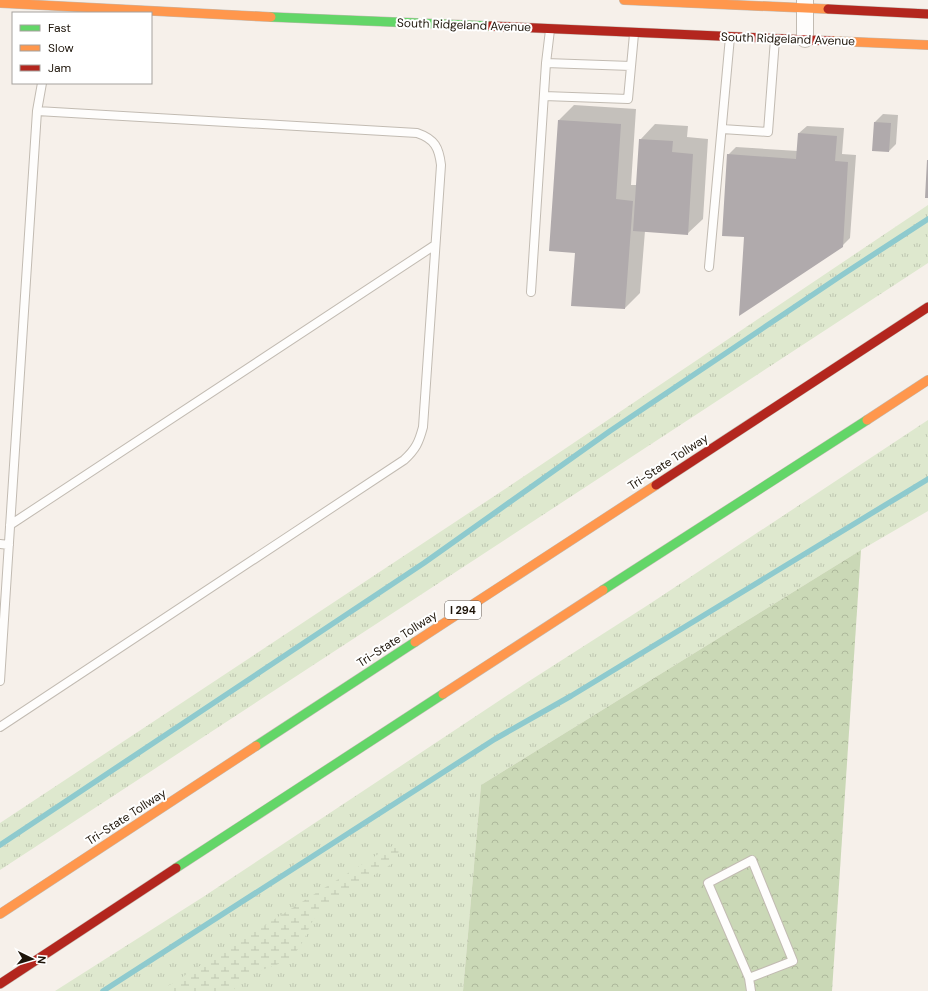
<svg xmlns="http://www.w3.org/2000/svg" width="928" height="991" viewBox="0 0 928 991" font-family="'DM Sans',sans-serif">
	<style>
		.grass { fill: url(#grass-tufts) }
		.forest { fill: url(#forest-crowns) }
		.wetland { fill: url(#wetland-marsh) }
		.shadow { fill: #0003 }
		.lines { fill: none; stroke-linecap: round; stroke-linejoin: round }
		.stream { stroke: #8ecace; stroke-width: 5.5 }
		.building { fill: #b0aaac }
		.lane-casing { stroke: #c2bbb2; stroke-width: 10 }
		.street-casing { stroke: #c2bbb2; stroke-width: 18 }
		.fast-casing { stroke: #c2bbb2; stroke-width: 10 }
		.slow-casing { stroke: #c2bbb2; stroke-width: 10 }
		.jam-casing { stroke: #c2bbb2; stroke-width: 10 }
		.lane { stroke: #fefdfc; stroke-width: 8 }
		.street { stroke: #fefdfc; stroke-width: 16 }
		.fast { stroke: #63d668; stroke-width: 9 }
		.slow { stroke: #ff974d; stroke-width: 9 }
		.jam { stroke: #b3261e; stroke-width: 9 }
		.labels { text-anchor: middle; stroke-width: 4; stroke-linejoin: round; paint-order: stroke }
		.shield { fill: #fff; stroke: #625b54; stroke-width: 1 }
		.shield-label { font-size: 11px; font-weight: bold; fill: #1e150a }
		.street-label { font-size: 12px; fill: #1e150a; stroke: #fff }
	</style>
	<defs>
		<pattern id="grass-tufts" width="24" height="20" patternUnits="userSpaceOnUse"><rect width="24" height="20" fill="#dee8ce"/><path d="M3 7l-1-3M5 7V3M7 7l1-3M15 17l-1-3M17 17v-4M19 17l1-3" fill="none" stroke="#bec6b0"/></pattern>
		<pattern id="forest-crowns" width="20" height="18" patternUnits="userSpaceOnUse"><rect width="20" height="18" fill="#cad8b6"/><path d="M2 6a3 3 0 1 1 6 0M12 15a3 3 0 1 1 6 0" fill="none" stroke="#adb89b"/></pattern>
		<pattern id="wetland-marsh" width="20" height="14" patternUnits="userSpaceOnUse"><rect width="20" height="14" fill="#dee8ce"/><path d="M1 5h8M5 5V1M11 12h8M15 12V8" fill="none" stroke="#bec6b0"/></pattern>
	</defs>
	<rect width="100%" height="100%" fill="#f6f0ea"/>
	<!-- grass -->
	<path class="grass" d="M928,205v58l-928,607v-47l505,-334z
		M928,420v91l-67,39 -380,235 -18,206h-408l148,-94 320,-212 125,-80z"/>
	<!-- forest -->
	<path class="forest" d="M861,550l-29,441h-369l18,-206z"/>
	<!-- wetland -->
	<path class="wetland" d="M398,844c6,21 -26,30 -39,40 -5,3 -8,7 -12,10 -9,6 -23,11 -30,20 -9,12 -12,29 -23,40 -12,12 -29,14 -44,20 -7,3 -13,11 -17,17h-73l228,-143z"/>
	<!-- shadow -->
	<path class="shadow" d="M574,105l62,4 -5,76h6l3,-45 15,-16 33,2 -1,11 21,2 -5,80 -16,15 -42,-3 -5,62 -15,15 -53,-3 4,-53 -17,-132z
		M883,114l15,1 -2,29 -7,7 -16,-1 2,-28z
		M807,126l37,2 -2,26 14,1 -6,83 -8,8 -96,-10 -18,-81 8,-8 62,4 1,-18z"/>
	<g class="lines">
		<!-- stream -->
		<path class="stream" d="M0,845l424,-282 186,-132 232,-156 86,-56
			M103,991l392,-252 76,-43 357,-217"/>
	</g>
	<!-- building -->
	<path class="building" d="M558,120l63,4 -5,75 17,2 -8,108 -54,-3 4,-53 -26,-2z
		M874,122l17,1 -2,29 -17,-1z
		M798,133l39,3 -2,25 13,1 -5,85 -104,69 5,-79 -22,-1 5,-82 69,5z
		M639,139l34,2 -1,11 21,2 -5,81 -55,-4z
		M927,160h1v38h-3z"/>
	<g class="lines">
		<defs>
			<path id="lane" d="M546,63l85,3
				M544,96l84,3 6,-65
				M722,129l46,3 7,-93
				M709,267l21,-230
				M531,292l15,-229 4,-33
				M10,525l425,-280
				M0,544l9,1
				M0,681l37,-570 5,-28
				M0,727l404,-267c12,-11 15,-18 19,-33l18,-262c-2,-17 -6,-26 -24,-32l-380,-22
				M749,978l44,-17 -41,-101 -44,23 41,95 2,13"/>
			<path id="street" d="M805,39v-39"/>
			<path id="fast" d="M271,17l219,9
				M603,590l264,-170
				M256,746l159,-104
				M176,868l267,-174"/>
			<path id="slow" d="M624,0l204,9
				M0,3l271,14
				M833,41l95,4
				M867,420l61,-40
				M415,642l241,-157
				M443,694l160,-104
				M0,914l256,-168"/>
			<path id="jam" d="M828,9l100,5
				M490,26l343,15
				M656,485l272,-178
				M0,984l176,-116"/>
		</defs>
		<!-- lane casing -->
		<use href="#lane" class="lane-casing"/>
		<!-- street casing -->
		<use href="#street" class="street-casing"/>
		<!-- fast casing -->
		<use href="#fast" class="fast-casing"/>
		<!-- slow casing -->
		<use href="#slow" class="slow-casing"/>
		<!-- jam casing -->
		<use href="#jam" class="jam-casing"/>
		<!-- lane -->
		<use href="#lane" class="lane"/>
		<!-- street -->
		<use href="#street" class="street"/>
		<!-- fast -->
		<use href="#fast" class="fast"/>
		<!-- slow -->
		<use href="#slow" class="slow"/>
		<!-- jam -->
		<use href="#jam" class="jam"/>
	</g>
	<g class="labels">
		<!-- shield labels -->
		<rect class="shield" x="445" y="601" width="36" height="18" rx="3"/>
		<g class="shield-label">
			<text x="463" y="614">I 294</text>
		</g>
		<!-- street labels -->
		<g class="street-label">
			<text transform="translate(464 25) rotate(2)" y="4">South Ridgeland Avenue</text>
			<text transform="translate(788 39) rotate(2)" y="4">South Ridgeland Avenue</text>
			<text transform="translate(668 462) rotate(-33)" y="4">Tri-State Tollway</text>
			<text transform="translate(397 639) rotate(-33)" y="4">Tri-State Tollway</text>
			<text transform="translate(126 817) rotate(-33)" y="4">Tri-State Tollway</text>
		</g>
	</g>
	<!-- legend -->
	<rect x="12" y="12" width="140" height="72" fill="#ffffff" stroke="#a5a19d"/>
	<rect x="20" y="25" width="20" height="6" fill="#63d668" stroke="#a5a19d"/>
	<text x="48" y="32" font-size="12" fill="#1e150a">Fast</text>
	<rect x="20" y="45" width="20" height="6" fill="#ff974d" stroke="#a5a19d"/>
	<text x="48" y="52" font-size="12" fill="#1e150a">Slow</text>
	<rect x="20" y="65" width="20" height="6" fill="#b3261e" stroke="#a5a19d"/>
	<text x="48" y="72" font-size="12" fill="#1e150a">Jam</text>
	<!-- north arrow -->
	<g transform="translate(32 959) rotate(95)" stroke="#ffffff" stroke-width="3" paint-order="stroke">
	<path d="M0-3L7 15L0 10L-7 15Z" fill="#1e150a"/>
	<text y="-6" font-size="11" font-weight="bold" text-anchor="middle" fill="#1e150a">N</text>
	</g>
</svg>
